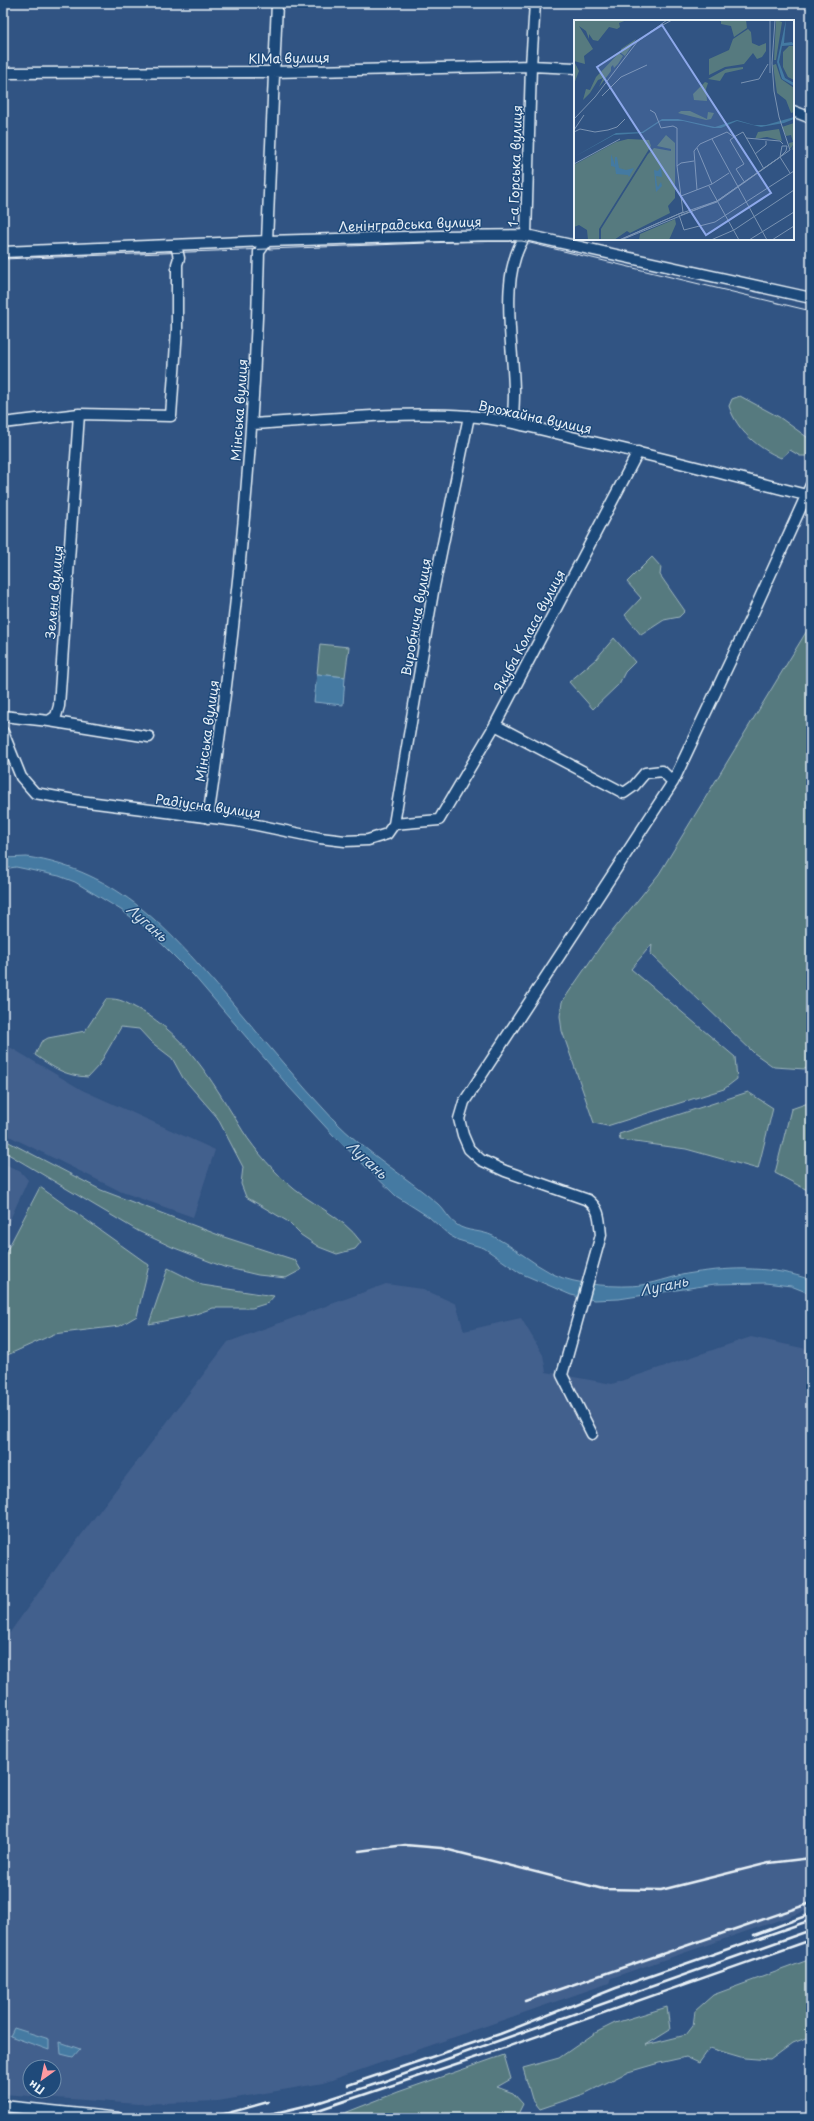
<svg xmlns="http://www.w3.org/2000/svg" width="814" height="2121" viewBox="0 0 814 2121" font-family="'Playpen Sans',sans-serif">
	<style>
		.built { fill: #43608d; fill-rule: evenodd }
		.green { fill: #567a7f; stroke: #9fb6bc }
		.water { fill: #447aa2; stroke: #86aac4 }
		.lines { fill: none; stroke-linecap: round; stroke-linejoin: round }
		.minor-casing { stroke: #e8f1f8; stroke-width: 13 }
		.minor { stroke: #1f4a7a; stroke-width: 10 }
		.tram { stroke: #e8f1f8; stroke-width: 1 }
		.rail { stroke: #e8f1f8; stroke-width: 2.5 }
		.labels { text-anchor: middle; stroke-width: 3; stroke-linejoin: round; paint-order: stroke }
		.street-label { font-size: 13px; fill: #e8f1f8; stroke: #1f4a7a }
		.water-label { font-size: 14px; font-style: italic; fill: #cfdfeb; stroke: #1f4a7a }
		.inset-road { fill: none; stroke: #7a93b2; stroke-width: 1 }
		.view { fill: #8da8ea; fill-opacity: 0.15; stroke: #8da8ea; stroke-width: 2 }
		.inset-edge { fill: none; stroke: #e8f1f8; stroke-width: 2 }
	</style>
	<rect width="100%" height="100%" fill="#315483"/>
	<filter id="ink" filterUnits="userSpaceOnUse"><feTurbulence type="fractalNoise" baseFrequency=".025" numOctaves="2"/><feDisplacementMap in="SourceGraphic" scale="8" xChannelSelector="R" yChannelSelector="G"/><feConvolveMatrix kernelMatrix="1 2 1 2 8 2 1 2 1" color-interpolation-filters="sRGB"/></filter>
	<g filter="url(#ink)">
		<!-- built -->
		<path class="built" d="M3,1043l79,47 133,60 -22,67 -71,-25 -119,-59z
			M3,1163l18,9 7,8 -25,55z
			M386,1284l37,5 33,15 8,27 57,-13 22,37 3,17 66,12 139,-47 60,13v559l-200,69 -2,5 -286,100 -105,18 -80,3 -135,-10v-452l57,-79 168,-221zM30,2067h24v24h-24z"/>
		<!-- green -->
		<path class="green" d="M740,396l39,21 32,23v5l-5,11h-6l-10,-6 -9,8c-23,-10 -44,-27 -52,-52l3,-7z
			M652,557l9,10 -1,8 25,36 -6,6 -15,3 -23,15 -16,-20 16,-17 -14,-16z
			M811,624v443l-6,2 -31,-2 -20,-14 -103,-99 1,-10 -21,25 104,88 2,22 -13,10 -117,37 -13,-3 -32,-92 -2,-15 2,-14 40,-58 57,-70z
			M614,638l21,24 -10,10 -6,12 -26,25 -24,-27 27,-23z
			M320,644l29,3 -4,30 -28,-3z
			M106,999c15,-1 20,4 34,11 47,27 70,68 98,113 12,21 30,42 48,59 23,22 56,33 75,60l-6,7 -18,5 -18,-7 -18,-12 -14,-14 -41,-24 -5,-13 2,-17 -26,-50 -34,-39 -11,-20 -21,-16 -12,-13 -18,-2 -22,38 -11,12c-23,-1 -34,-9 -53,-22l6,-13 7,-4 37,-7z
			M748,1092l25,16 -15,61 -72,-20 -66,-9 -1,-6z
			M811,1102v90l-36,-19 16,-64z
			M3,1139l98,51 123,47 71,23 6,10 -15,8 -28,-3 -34,-8 -52,-20 -34,-16 -135,-80z
			M40,1187l109,78 -12,51 -17,10 -66,8 -51,23v-99z
			M168,1268l34,17 72,11 -6,7 -16,5h-39l-20,7 -44,9z
			M811,1959v77l-18,7 -23,17 -26,-2 -34,-10 -11,15 -13,-6 -27,6 -31,9 -44,22 -44,15 -8,-10 -9,-31 36,-10 36,-25 20,-10 52,-16 3,23 -24,15 40,-10 7,-9 2,-15 18,-16z
			M504,2055l7,24 -14,8 16,6 10,11 -7,14h-184l66,-26z"/>
		<!-- water -->
		<path class="water" d="M317,674l28,3 -2,28 -29,-3z
			M27,857c92,14 143,74 201,141 35,41 69,83 106,122 31,32 70,55 104,84 7,6 11,16 19,21 10,7 24,5 36,11 21,11 39,27 60,38 22,11 66,14 89,11 18,-3 34,-10 51,-12 39,-6 81,-7 118,7v14l-20,-8 -26,-3 -50,1 -96,15 -25,1 -23,-5 -51,-22 -36,-25 -26,-8 -9,-5 -20,-18 -33,-21 -63,-61 -44,-48 -95,-111 -49,-49 -24,-17 -46,-28 -16,-6 -43,-9 -13,2v-11z
			M14,2028l35,11v11l-39,-14z
			M60,2042l20,7 -7,8 -12,-3z"/>
		<g class="lines">
			<defs>
				<path id="minor" d="M3,73l270,-1 258,-6 44,2
					M793,111l18,7
					M3,252l264,-11 174,-5 85,-1 285,63
					M3,423l76,-9
					M513,423c0,-10 1,-20 1,-30 0,-48 -17,-117 12,-158l5,-169 4,-63
					M253,424c70,-4 143,-13 214,-8 38,3 76,14 113,23 76,17 151,37 226,56
					M3,716l46,5 7,-5 3,-10 20,-292 92,2 6,-87v-65l2,-6 -3,-13
					M49,721l100,16
					M495,725l129,68 10,-7 11,-13 17,-2 11,11
					M3,732l18,45 14,16 45,8 157,20 83,17 25,3 23,-1 19,-6 7,-10 45,-4 56,-95 143,-273
					M208,818c28,-188 47,-376 51,-566l8,-11 10,-238
					M394,824l39,-232 36,-176
					M592,1434l-30,-59 39,-140c-2,-15 0,-25 -13,-35l-83,-29 -24,-11 -12,-11 -6,-14 -4,-16 5,-17 209,-320 80,-169 58,-128
					M3,2106l116,12"/>
			</defs>
			<!-- minor casing -->
			<use href="#minor" class="minor-casing"/>
			<!-- minor -->
			<use href="#minor" class="minor"/>
			<!-- tram -->
			<path class="tram" d="M3,259l477,-18h42l289,70"/>
			<!-- rail -->
			<path class="rail" d="M359,1851l46,-6 36,3 162,41 58,1 108,-27 42,-5
				M754,1935l57,-21
				M525,2001l286,-98
				M348,2085l152,-51 116,-46 195,-68
				M210,2118l58,-16
				M254,2118l63,-15 68,-22 426,-151
				M286,2118l29,-7 183,-61 313,-110"/>
		</g>
	</g>
	<g class="labels">
		<!-- street labels -->
		<g class="street-label">
			<text transform="translate(289 58) rotate(-1)" y="5">КІМа вулиця</text>
			<text transform="translate(515 166) rotate(-88)" y="5">1-а Горська вулиця</text>
			<text transform="translate(410 224) rotate(-2)" y="5">Ленінградська вулиця</text>
			<text transform="translate(239 410) rotate(-86)" y="5">Мінська вулиця</text>
			<text transform="translate(535 417) rotate(12)" y="5">Врожайна вулиця</text>
			<text transform="translate(54 592) rotate(-85)" y="5">Зелена вулиця</text>
			<text transform="translate(416 617) rotate(-80)" y="5">Виробнича вулиця</text>
			<text transform="translate(529 631) rotate(-62)" y="5">Якуба Коласа вулиця</text>
			<text transform="translate(207 731) rotate(-82)" y="5">Мінська вулиця</text>
			<text transform="translate(208 806) rotate(8)" y="5">Радіусна вулиця</text>
		</g>
		<!-- water labels -->
		<g class="water-label">
			<text transform="translate(147 923) rotate(41)" y="5">Лугань</text>
			<text transform="translate(367 1160) rotate(42)" y="5">Лугань</text>
			<text transform="translate(664 1286) rotate(-12)" y="5">Лугань</text>
		</g>
	</g>
	<!-- overview -->
	<g transform="translate(574 20)">
		<rect width="220" height="220" fill="#315483"/>
		<path d="M0,0h53l-8,3 1,4 -3,2 -8,-2 -11,14 -5,-1 -4,-6v5l-3,-8 -7,-5 14,23 -9,7 1,8 -11,-3 5,10 -5,13zM147,0h25l1,8 -13,9 -3,-11 -10,-2zM202,0l6,2 -6,38h-2zM174,9l3,3 1,11 7,3 7,-3v8l-4,6 -5,2 -4,-6 -9,11 -19,3 -16,8v-16l20,-9 4,-11zM62,19l-11,17 -4,-3v-4zM215,26h5v34l-6,-3 -5,-10v-15zM45,33l4,3 -5,8 -4,4 -1,-3 -2,2v4l-12,16 4,-9 -5,2 -8,13 -7,7 3,-11 4,1 6,-13zM202,44l5,15 13,9v24l-3,1 -5,-13 -9,-7 -4,-28zM169,47v2l-18,4 -5,8 -12,-2 18,-10zM131,62l3,1 -2,6 1,12 -13,-1 -1,-6zM107,91h9l17,8 1,-7 6,1 -3,6 -5,1 -28,-7zM220,103v26l-2,1 1,-5 -3,4 -1,-6 4,-1 -2,-7 -5,1 -4,-9zM205,109l3,12 -15,-4 -12,2 3,-7zM92,115l9,8v55l-7,8 2,7 -40,20 -3,-2 -13,9h-13v-11l47,-75 6,-6 17,3v-2l-14,-3zM54,119l21,1 2,6 -52,83v11h-11l-1,-10 -8,-5 -5,2v-62l42,-23zM101,199l1,5 -7,16h-30l1,-6z" fill="#567a7f"/>
		<path d="M212,0l-2,23 8,-1 2,3 -12,1 -3,16 6,16 9,5v3l-12,-7 -5,-17zM220,97v2l-10,4 -23,4 -24,-6 -16,7h-8l-30,-7h-22l-18,12 -29,2 -40,22 42,-24 26,-1 20,-13h16l37,8 22,-7 17,5h12zM37,134l4,11v-8h2l2,11 7,2 8,-2 -5,9 -1,-2 -12,-1 -1,-7 -4,-1zM87,147l1,10 -6,-1 1,9 1,2 3,-5 1,4 -6,6 -2,-22 4,1z" fill="#447aa2"/>
		<path class="inset-road" d="M201,0l-3,43 2,28 5,26 11,33M76,12l22,-12M196,53v-53M167,63l18,-4 9,-15M28,76l19,-19 26,-12M0,99l21,-22 42,-55 30,-22M0,110l10,-15M0,112l6,-3 15,3 13,-2 9,-3 8,-8M160,117l-4,3 14,24 -8,5 9,14M172,118l34,3 3,3M138,119l55,101M123,128l15,36M181,134l11,-9v-4M206,137l10,16M0,144l46,-25M103,146l4,-3 13,-2M135,166l30,54M123,170l-3,-39 6,-7 27,-12 7,5 9,-5 21,37M107,176l31,-12 17,-11M105,195l5,15 31,-8 79,-51M107,195l36,-13 73,-52M45,220l60,-26 38,-13 63,-44 2,-11h5l-1,5 -6,6 -63,44 -96,39M46,220l63,-28 -6,-46v-38l-4,-2 -12,2 -6,-15 -5,-3M137,220l23,-10 60,-40M175,220l45,-28M198,220l22,-14"/>
		<path class="view" d="M88,5l109,168 -65,42 -109,-168z"/>
		<rect width="220" height="220" class="inset-edge"/>
	</g>
	<!-- margin -->
	<rect width="814" height="2121" fill="none" stroke="#1f4a7a" stroke-width="16"/>
	<rect x="8" y="8" width="798" height="2105" fill="none" stroke="#e8f1f8" stroke-width="1.5" filter="url(#ink)"/>
	<!-- north arrow -->
	<g transform="translate(42 2079) rotate(213)"><circle r="19" fill="#1f4a7a" stroke="#6f8dac"/>
	<path d="M0-3L7 15L0 10L-7 15Z" fill="#ff9aa2"/>
	<text y="-6" font-size="11" font-weight="bold" text-anchor="middle" fill="#e8f1f8">Пн</text>
	</g>
</svg>
